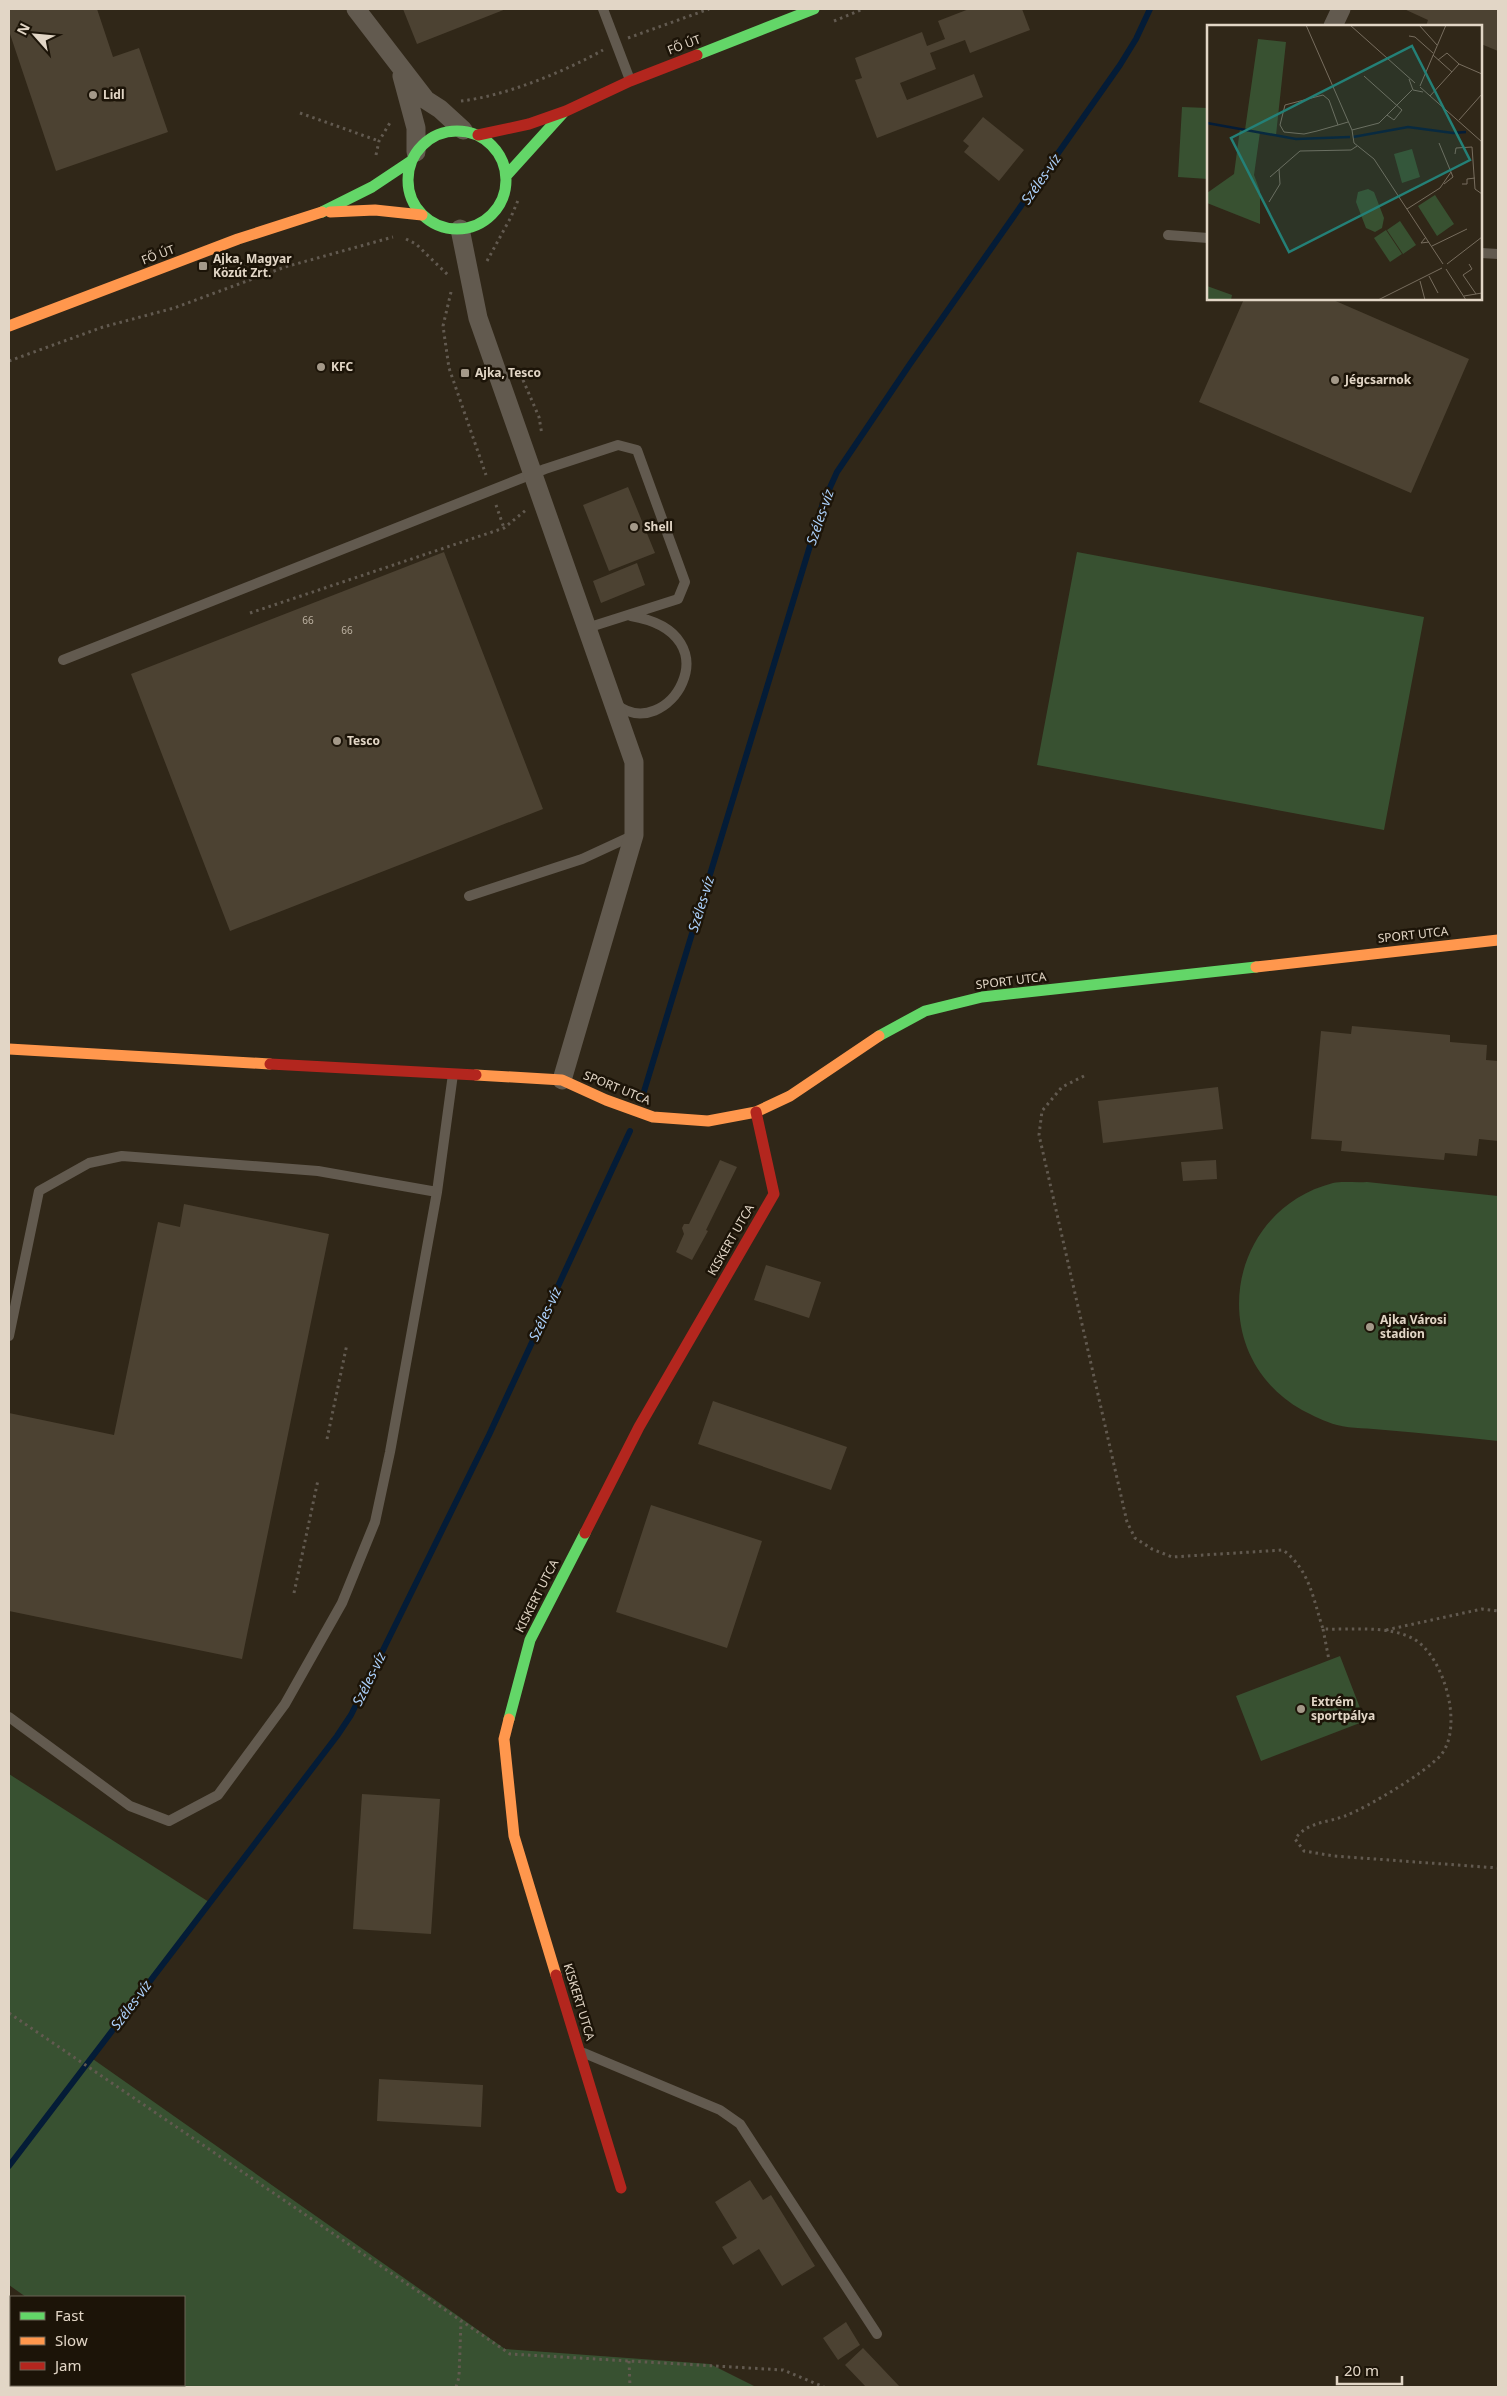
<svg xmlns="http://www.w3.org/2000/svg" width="1507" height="2396" viewBox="0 0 1507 2396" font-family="'Noto Sans',sans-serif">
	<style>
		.green { fill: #385131 }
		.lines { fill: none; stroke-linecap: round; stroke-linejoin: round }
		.stream { stroke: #041c37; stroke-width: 6 }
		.building { fill: #4c4232 }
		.path { stroke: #625a50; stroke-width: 3; stroke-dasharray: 2.5 4; stroke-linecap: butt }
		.lane { stroke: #625a4f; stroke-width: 10 }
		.street { stroke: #625a4f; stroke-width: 19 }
		.fast { stroke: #63d668; stroke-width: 11 }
		.slow { stroke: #ff974d; stroke-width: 11 }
		.jam { stroke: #b3261e; stroke-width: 11 }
		.poi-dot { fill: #a49989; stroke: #1c1408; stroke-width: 2 }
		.labels { text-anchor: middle; stroke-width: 5; stroke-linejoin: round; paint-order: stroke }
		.number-label { font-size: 10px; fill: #bcb1a1 }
		.street-label { font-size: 12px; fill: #e2d6c6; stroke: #1c1408 }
		.poi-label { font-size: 12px; font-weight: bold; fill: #e2d6c6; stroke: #1c1408; text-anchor: start }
		.water-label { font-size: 14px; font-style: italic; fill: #abcff9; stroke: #1c1408 }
		.inset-river { fill: none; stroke: #041c37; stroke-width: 2.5 }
		.inset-road { fill: none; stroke: #776d5e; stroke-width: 1 }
		.view { fill: #248077; fill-opacity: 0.15; stroke: #248077; stroke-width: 2.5 }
		.inset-edge { fill: none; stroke: #e2d6c6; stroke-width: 2.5 }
	</style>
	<rect width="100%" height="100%" fill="#302718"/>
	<!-- green -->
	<path class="green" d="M1182,107l26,1v71l-30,-2z
		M1077,552l347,65 -40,213 -347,-65z
		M1367,1182l131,14v245c-37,-4 -75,-8 -113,-11 -15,-2 -33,-1 -48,-5 -12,-3 -25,-10 -35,-15 -98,-55 -77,-199 31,-227 10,-2 23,0 34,-1z
		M1340,1656l25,65 -104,40 -25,-65z
		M9,1774l200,128 -119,155 415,292 205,15 46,23h-600l-3,-2h31v-88h-158l-17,-12z"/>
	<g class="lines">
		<!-- stream -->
		<path class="stream" d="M642,1098l181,-595 14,-31 73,-108 210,-299 16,-26 14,-30
			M9,2166l328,-430 14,-21 138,-280 141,-304"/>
	</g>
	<!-- building -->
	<path class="building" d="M9,9h88l16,48 26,-9 29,84 -112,39 -47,-140z
		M403,9h103l-89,35z
		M969,9h53l8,21 -60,23 -5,-13 -35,13 6,16 -36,14 7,17 67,-26 9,23 -106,41 -22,-58 7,-2 -7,-20 67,-26 5,14 18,-7 -7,-18z
		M1404,9h94v42l-17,-7v-18h-55l2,-6z
		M983,117l41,33 -25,31 -35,-29 5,-6 -6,-5z
		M1244,299h87l138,60 -58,134 -212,-91z
		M628,487l27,66 -46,18 -26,-66z
		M444,552l99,257 -313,122 -99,-257z
		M637,563l8,22 -44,18 -8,-22z
		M1352,1026l98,9v7l37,3 -1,15 12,1v80l-19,-2 -2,17 -32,-3 -1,7 -103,-9 1,-10 -31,-2 10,-108 30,3z
		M1218,1087l5,42 -120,14 -5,-42z
		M720,1160l17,7 -31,63 2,1 -16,29 -16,-8 8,-18 -2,-6 2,-4h5z
		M1216,1160l1,19 -34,2 -2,-19z
		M184,1204l145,30 -87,425 -233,-48v-198l105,22 44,-213 22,5z
		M766,1265l55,17 -12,36 -55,-18z
		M713,1401l134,46 -16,43 -133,-46z
		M651,1505l111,36 -35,107 -111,-36z
		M362,1794l78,5 -9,135 -78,-5z
		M379,2079l104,6 -2,42 -104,-6z
		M750,2180l13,20 8,-5 44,71 -33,20 -23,-37 -26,16 -11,-18 15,-9 -22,-36z
		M846,2322l14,23 -22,15 -15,-22z
		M863,2348l37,39h-34l-21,-22z"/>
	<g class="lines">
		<!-- path -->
		<path class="path" d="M834,21l29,-12
			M628,38l81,-29
			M461,101c44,-5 103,-29 142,-51
			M300,113l79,28
			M376,155l3,-14 12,-20
			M406,239l10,5 32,31
			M487,261l24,-44 8,-19
			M451,292l-8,34 6,42 37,107
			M9,361l94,-34 71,-19 111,-41 108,-30
			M523,380l16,37 3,18
			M496,505l8,23
			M250,613l254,-85 22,-18
			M1084,1076l-22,11 -20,24 -3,24 88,387 8,16 17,11 20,8 111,-7c27,20 30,49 40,79 29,1 65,-4 91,10 30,18 50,87 27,116 -16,18 -73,52 -96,61 -19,7 -38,6 -50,23l9,12 30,5 164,12
			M327,1439l20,-95
			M294,1593l24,-113
			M1323,1629l6,31
			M1386,1630l96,-21 16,2
			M9,2013l501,341 273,16 41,17
			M629,2361l1,26
			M456,2387l3,-10 2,-56"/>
		<!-- lane -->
		<path class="lane" d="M603,9l27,71
			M1168,235l40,3
			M1481,253l17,1
			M63,660l482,-191 73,-24 19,5 48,132 -7,17 -91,29
			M616,704c51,42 121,-70 15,-88
			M469,896l113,-37 52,-24
			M9,1336l30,-145 50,-28 33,-7 196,15 119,21
			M9,1717l121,89 39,15 49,-26 67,-91 57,-101 33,-81 15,-70 47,-260 16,-118
			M584,2053l136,57 20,14 137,210"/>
		<!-- street -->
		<path class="street" d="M356,9l70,91 14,9 23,21
			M1333,26l8,-17
			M402,76l14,52v24
			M460,229l18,89 156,444v73l-72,245"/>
		<!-- fast -->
		<path class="fast" d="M697,55l117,-46
			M408 180a49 49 0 1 1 98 0a49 49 0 1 1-98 0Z
			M506,176l57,-63
			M322,212l50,-25 39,-26
			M879,1036l46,-25 57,-14 274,-30
			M509,1719l21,-79 55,-107"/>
		<!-- slow -->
		<path class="slow" d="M330,212l45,-2 47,5
			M9,326l229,-87 84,-27
			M1256,967l242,-27
			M9,1049l261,15
			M476,1075l86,5 44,20 47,17 55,4 48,-9 34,-16 89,-60
			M509,1719l-5,20 10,97 42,139"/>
		<!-- jam -->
		<path class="jam" d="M478,135l51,-11 37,-13 64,-30 67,-26
			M270,1064l206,11
			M585,1533l54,-106 135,-233 -18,-82
			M556,1975l65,213"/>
	</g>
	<!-- markers -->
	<g class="poi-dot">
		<circle cx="93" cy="95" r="5"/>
		<rect x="198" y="261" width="10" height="10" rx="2.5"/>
		<circle cx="321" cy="367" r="5"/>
		<rect x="460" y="368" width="10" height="10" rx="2.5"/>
		<circle cx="1335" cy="380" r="5"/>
		<circle cx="634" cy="527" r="5"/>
		<circle cx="337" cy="741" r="5"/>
		<circle cx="1370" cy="1327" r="5"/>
		<circle cx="1301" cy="1709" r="5"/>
	</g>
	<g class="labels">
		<!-- number labels -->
		<g class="number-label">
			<text x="308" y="624">66</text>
			<text x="347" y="634">66</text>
		</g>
		<!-- street labels -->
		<g class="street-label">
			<text transform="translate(684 45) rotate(-21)" y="4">FŐ ÚT</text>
			<text transform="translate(158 255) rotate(-21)" y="4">FŐ ÚT</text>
			<text transform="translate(1413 935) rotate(-6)" y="4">SPORT UTCA</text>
			<text transform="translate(1011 981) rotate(-7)" y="4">SPORT UTCA</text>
			<text transform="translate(617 1088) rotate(22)" y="4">SPORT UTCA</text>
			<text transform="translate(731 1240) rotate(-60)" y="4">KISKERT UTCA</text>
			<text transform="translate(537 1596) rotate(-63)" y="4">KISKERT UTCA</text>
			<text transform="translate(579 2002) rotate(73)" y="4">KISKERT UTCA</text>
		</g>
		<!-- poi labels -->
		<g class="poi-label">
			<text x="103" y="99">Lidl</text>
			<text x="213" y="263">Ajka, Magyar<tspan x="213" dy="14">Közút Zrt.</tspan></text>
			<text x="331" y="371">KFC</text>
			<text x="475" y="377">Ajka, Tesco</text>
			<text x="1345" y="384">Jégcsarnok</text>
			<text x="644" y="531">Shell</text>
			<text x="347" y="745">Tesco</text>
			<text x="1380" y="1324">Ajka Városi<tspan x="1380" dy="14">stadion</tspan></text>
			<text x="1311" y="1706">Extrém<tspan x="1311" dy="14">sportpálya</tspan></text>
		</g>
		<!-- water labels -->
		<g class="water-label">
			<text transform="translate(1041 179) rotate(-55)" y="5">Széles-víz</text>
			<text transform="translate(820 517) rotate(-71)" y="5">Széles-víz</text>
			<text transform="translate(701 904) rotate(-73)" y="5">Széles-víz</text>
			<text transform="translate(545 1314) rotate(-65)" y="5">Széles-víz</text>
			<text transform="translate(369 1679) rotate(-64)" y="5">Széles-víz</text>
			<text transform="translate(131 2005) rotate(-53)" y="5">Széles-víz</text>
		</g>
	</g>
	<!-- overview -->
	<g transform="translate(1207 25)">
		<rect width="275" height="275" fill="#302718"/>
		<path d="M51,14l28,3 -10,93 -16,-3 -6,43 6,16v33l-53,-21v-10l27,-19 6,-45 5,1zM205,124l8,28 -18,6 -8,-29zM161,164l6,3 10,26 -2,10 -7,4 -9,-4 -10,-26 2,-10zM228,170l19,29 -17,12 -19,-30zM193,196l16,24 -13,9 -16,-24zM179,205l16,24 -12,8 -16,-24zM0,261l25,9 -1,5h-24z" fill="#385131"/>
		<path class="inset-river" d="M0,98l89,16 54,-2M146,112l55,-10 45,6 13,-1"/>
		<path class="inset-road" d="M99,0l46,105 2,13 20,16 69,105M143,0l65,58M212,0l18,20M202,11l6,1 18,16M226,30l19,17M231,35l9,-7 12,11 23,10M157,51l38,34 -8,10 -7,-5M202,54l4,11 10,2M213,61l26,-61M213,62l62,55M223,71l29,-32M252,95l23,-26M131,100l-9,-25 -6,-5 -38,10 -5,20 4,7 20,2 13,-3 21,-6 10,-3M145,105l27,-7 33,-33M248,129l1,-6 16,-1 3,42 7,5M63,152l30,-26 51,-1 6,-4M237,159l9,-7 -2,-5M255,159h5v-5l8,-1M62,177l11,-18 -1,-15M200,184l33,-21 11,-16 -12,-29M219,212l-5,6 8,-1M225,221l35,-17M240,239l35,-27M262,239l3,5 -9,6 13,19M239,244l20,31M222,251l9,17M213,256l5,19M257,271l18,-3M171,275l64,-32"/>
		<path class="view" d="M205,21l58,114 -181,92 -58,-114z"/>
		<rect width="275" height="275" class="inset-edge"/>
	</g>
	<!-- border -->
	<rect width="1507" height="2396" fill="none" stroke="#e2d6c6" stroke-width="20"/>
	<!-- legend -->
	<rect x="10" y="2296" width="175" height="90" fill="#1c1408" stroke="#6b6254"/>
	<rect x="20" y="2312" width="25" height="8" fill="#63d668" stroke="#6b6254"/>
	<text x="55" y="2321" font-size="15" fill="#e2d6c6">Fast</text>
	<rect x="20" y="2337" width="25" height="8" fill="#ff974d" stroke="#6b6254"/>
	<text x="55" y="2346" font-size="15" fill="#e2d6c6">Slow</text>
	<rect x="20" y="2362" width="25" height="8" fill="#b3261e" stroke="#6b6254"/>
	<text x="55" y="2371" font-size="15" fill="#e2d6c6">Jam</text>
	<!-- north arrow -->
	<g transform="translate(35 35) rotate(297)" stroke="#1c1408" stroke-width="4" paint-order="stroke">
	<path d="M0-4L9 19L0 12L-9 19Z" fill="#e2d6c6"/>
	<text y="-8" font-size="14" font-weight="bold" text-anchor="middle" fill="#e2d6c6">N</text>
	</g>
	<!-- scale -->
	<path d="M1337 2376v8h65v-8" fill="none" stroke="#e2d6c6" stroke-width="2.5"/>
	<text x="1344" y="2376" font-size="15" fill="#e2d6c6" stroke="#1c1408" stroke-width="4" paint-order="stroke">20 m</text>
</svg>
